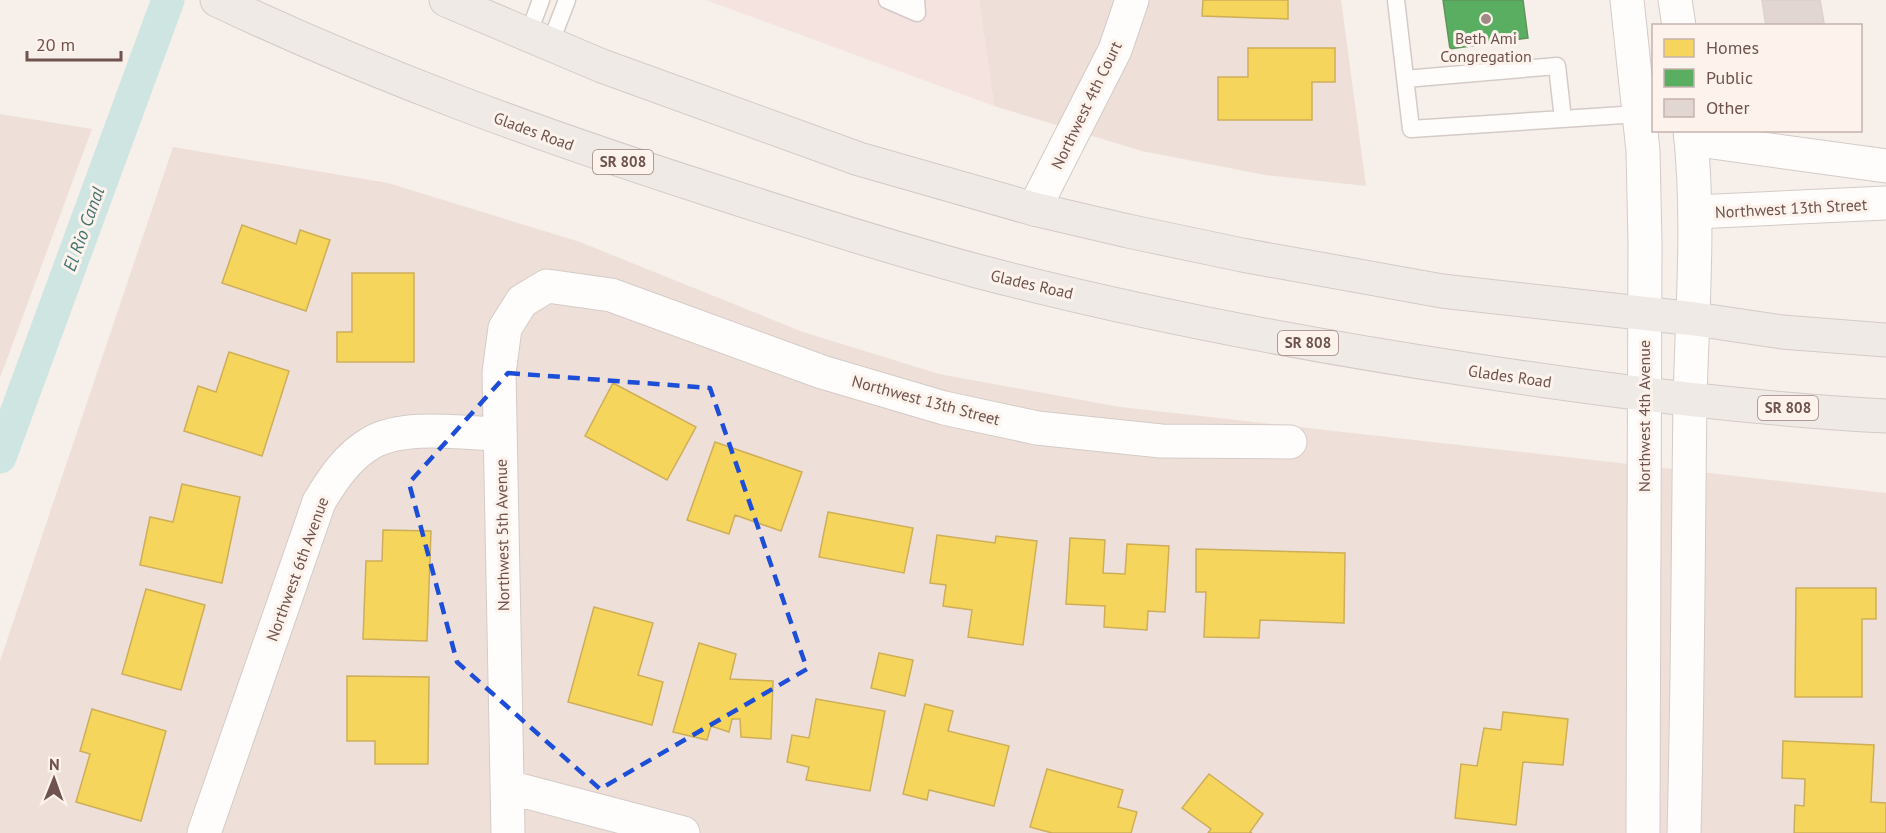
<svg xmlns="http://www.w3.org/2000/svg" width="1886" height="833" viewBox="0 0 1886 833" font-family="'PT Sans',sans-serif">
	<style>
		.residential { fill: #eee0d8 }
		.commercial { fill: #f5e3df }
		.homes { fill: #f6d55c; stroke: #ceae58; stroke-width: 1.5 }
		.public { fill: #5aae61; stroke: #61935b; stroke-width: 1.5 }
		.lines { fill: none; stroke-linecap: round; stroke-linejoin: round }
		.canal { stroke: #cee5e2; stroke-width: 33 }
		.building { fill: #e2d6d3; stroke: #ded1cd; stroke-width: 1.5 }
		.service-casing { stroke: #d4cbc7; stroke-width: 19 }
		.minor-casing { stroke: #d4cbc7; stroke-width: 35 }
		.tertiary-casing { stroke: #d4cbc7; stroke-width: 35 }
		.primary-casing { stroke: #d4cac7; stroke-width: 35 }
		.service { stroke: #fefdfc; stroke-width: 16 }
		.minor { stroke: #fefdfc; stroke-width: 33 }
		.tertiary { stroke: #fefdfc; stroke-width: 33 }
		.primary { stroke: #f0eae6; stroke-width: 33 }
		.marked { fill: none; stroke: #1d4ed8; stroke-width: 4.5; stroke-dasharray: 12 8; stroke-linejoin: round }
		.poi-dot { fill: #9f8a85; stroke: #fdf3ec; stroke-width: 2 }
		.labels { text-anchor: middle; stroke-width: 6; stroke-linejoin: round; paint-order: stroke }
		.shield { fill: #fdf3ec; stroke: #9a837d; stroke-width: 1.5 }
		.shield-label { font-size: 15px; font-weight: bold; fill: #70534e }
		.poi-label { font-size: 16px; fill: #70534e; stroke: #fdf3ec }
		.street-label { font-size: 16px; fill: #70534e; stroke: #fdf3ec }
		.water-label { font-size: 18px; font-style: italic; fill: #437372; stroke: #fdf3ec }
	</style>
	<rect width="100%" height="100%" fill="#f6efea"/>
	<!-- residential -->
	<path class="residential" d="M979,0h362l25,186 -101,-11 -123,-24 -148,-45z
		M0,114l92,15 -92,249z
		M173,147l215,36 192,59 223,90 136,42 181,33 766,86v340h-1886v-172z"/>
	<!-- commercial -->
	<path class="commercial" d="M706,0h273l15,106z"/>
	<!-- homes -->
	<path class="homes" d="M1203,0h85v19l-86,-3z
		M1248,48h87v34h-23v38h-94v-43h30z
		M242,225l54,19 4,-14 30,10 -24,71 -84,-28z
		M352,273h62v89h-77v-30h15z
		M229,352l60,19 -27,85 -78,-25 14,-45 18,6z
		M613,383l83,44 -29,53 -82,-44z
		M715,442l87,30 -21,59 -46,-16 -6,19 -42,-14z
		M182,484l58,13 -18,86 -82,-18 10,-48 23,5z
		M828,512l85,16 -9,45 -85,-16z
		M383,530l48,1 -4,110 -64,-2 3,-78h16z
		M937,535l58,8 1,-7 41,5 -14,104 -55,-8 4,-27 -29,-4 3,-21 -16,-2z
		M1070,538l35,2 -2,33 22,1 2,-30 42,2 -4,66 -17,-1 -1,19 -43,-3 1,-21 -39,-2z
		M1196,549l149,4 -1,70 -84,-3 -1,18 -55,-1 2,-45h-10z
		M1796,588h80v31h-14v78h-67z
		M146,589l59,16 -24,85 -59,-16z
		M594,607l59,16 -15,52 25,7 -11,43 -84,-23z
		M699,643l37,11 -6,25 43,2 -2,58 -30,-2 -1,-18h-8l-3,13 -18,-6 -4,14 -34,-8z
		M879,653l34,7 -8,36 -34,-8z
		M347,676l82,1 -1,87h-53v-23h-28z
		M816,699l69,12 -15,80 -64,-11 3,-13 -22,-5 5,-27 17,3z
		M925,704l28,7 -5,20 61,15 -15,60 -65,-16 -2,10 -24,-6z
		M92,709l74,22 -25,90 -65,-19 14,-48 -10,-3z
		M1503,712l65,7 -5,46 -40,-3 -7,63 -61,-7 6,-54 16,2 7,-38 17,2z
		M1783,741l91,4 -3,57 15,1v30h-92l1,-28 9,1 1,-27 -23,-1z
		M1047,769l76,21 -5,17 19,5 -6,21h-79l-22,-6z
		M1209,774l54,40 -13,18 2,1h-44l3,-4 -29,-21z"/>
	<!-- public -->
	<path class="public" d="M1443,0h80l5,38 -78,11z"/>
	<g class="lines">
		<!-- canal -->
		<path class="canal" d="M0,457l168,-457"/>
	</g>
	<!-- building -->
	<path class="building" d="M1762,0h58l4,23 -58,3z"/>
	<g class="lines">
		<defs>
			<path id="service" d="M887,0l30,13 -1,-13
				M1396,0l15,129 227,-15
				M528,35l13,-35
				M550,44l17,-44
				M1405,79l152,-13 6,53"/>
			<path id="minor" d="M1691,139l195,27
				M1034,209l81,-159 17,-50
				M1695,212l191,-9
				M508,787l175,46
				M204,833l115,-331c13,-22 29,-46 52,-59 33,-19 91,-10 128,-9
				M508,833l-9,-460 6,-45 17,-27 25,-15 64,9 211,77 122,36 93,20 124,13 129,1"/>
			<path id="tertiary" d="M1627,0l16,151 2,92 -2,590
				M1675,0l4,26
				M1684,833c4,-144 4,-287 6,-431 2,-91 10,-181 0,-272"/>
			<path id="primary" d="M217,0c160,76 326,136 494,190 89,29 177,57 266,81 163,43 329,74 495,99 137,21 275,39 414,46
				M446,0l156,66 257,93 175,50 94,22 114,24 200,36 253,28 87,13 104,8"/>
		</defs>
		<!-- service casing -->
		<use href="#service" class="service-casing"/>
		<!-- minor casing -->
		<use href="#minor" class="minor-casing"/>
		<!-- tertiary casing -->
		<use href="#tertiary" class="tertiary-casing"/>
		<!-- primary casing -->
		<use href="#primary" class="primary-casing"/>
		<!-- service -->
		<use href="#service" class="service"/>
		<!-- minor -->
		<use href="#minor" class="minor"/>
		<!-- tertiary -->
		<use href="#tertiary" class="tertiary"/>
		<!-- primary -->
		<use href="#primary" class="primary"/>
	</g>
	<!-- marked area -->
	<path class="marked" d="M508,373l202,15 97,281 -207,120 -143,-127 -48,-179z"/>
	<!-- markers -->
	<circle class="poi-dot" cx="1486" cy="19" r="6"/>
	<g class="labels">
		<!-- shield labels -->
		<g class="shield">
			<rect x="593" y="150" width="60" height="24" rx="4.5"/>
			<rect x="1278" y="331" width="60" height="24" rx="4.5"/>
			<rect x="1758" y="396" width="60" height="24" rx="4.5"/>
		</g>
		<g class="shield-label">
			<text x="623" y="167">SR 808</text>
			<text x="1308" y="348">SR 808</text>
			<text x="1788" y="413">SR 808</text>
		</g>
		<!-- poi labels -->
		<g class="poi-label">
			<text x="1486" y="44">Beth Ami<tspan x="1486" dy="18">Congregation</tspan></text>
		</g>
		<!-- street labels -->
		<g class="street-label">
			<text transform="translate(1086 105) rotate(-64)" y="6">Northwest 4th Court</text>
			<text transform="translate(534 131) rotate(20)" y="6">Glades Road</text>
			<text transform="translate(1791 208) rotate(-3)" y="6">Northwest 13th Street</text>
			<text transform="translate(1032 284) rotate(13)" y="6">Glades Road</text>
			<text transform="translate(1510 376) rotate(8)" y="6">Glades Road</text>
			<text transform="translate(926 400) rotate(15)" y="6">Northwest 13th Street</text>
			<text transform="translate(1644 416) rotate(-90)" y="6">Northwest 4th Avenue</text>
			<text transform="translate(502 535) rotate(-91)" y="6">Northwest 5th Avenue</text>
			<text transform="translate(297 569) rotate(-70)" y="6">Northwest 6th Avenue</text>
		</g>
		<!-- water labels -->
		<g class="water-label">
			<text transform="translate(84 229) rotate(-70)" y="6">El Rio Canal</text>
		</g>
	</g>
	<!-- legend -->
	<rect x="1652" y="24" width="210" height="108" fill="#fdf3ec" stroke="#c5b3ad" stroke-width="1.5"/>
	<rect x="1664" y="39" width="30" height="18" fill="#f6d55c" stroke="#c5b3ad" stroke-width="1.5"/>
	<text x="1706" y="54" font-size="18" fill="#70534e">Homes</text>
	<rect x="1664" y="69" width="30" height="18" fill="#5aae61" stroke="#c5b3ad" stroke-width="1.5"/>
	<text x="1706" y="84" font-size="18" fill="#70534e">Public</text>
	<rect x="1664" y="99" width="30" height="18" fill="#e2d6d3" stroke="#c5b3ad" stroke-width="1.5"/>
	<text x="1706" y="114" font-size="18" fill="#70534e">Other</text>
	<!-- north arrow -->
	<g transform="translate(54 779) rotate(1)" stroke="#fdf3ec" stroke-width="4.5" paint-order="stroke">
	<path d="M0-4.5L10 22L0 15L-10 22Z" fill="#70534e"/>
	<text y="-9" font-size="16" font-weight="bold" text-anchor="middle" fill="#70534e">N</text>
	</g>
	<!-- scale -->
	<path d="M27 51v9h94v-9" fill="none" stroke="#70534e" stroke-width="3"/>
	<text x="36" y="51" font-size="18" fill="#70534e" stroke="#fdf3ec" stroke-width="4.5" paint-order="stroke">20 m</text>
</svg>
